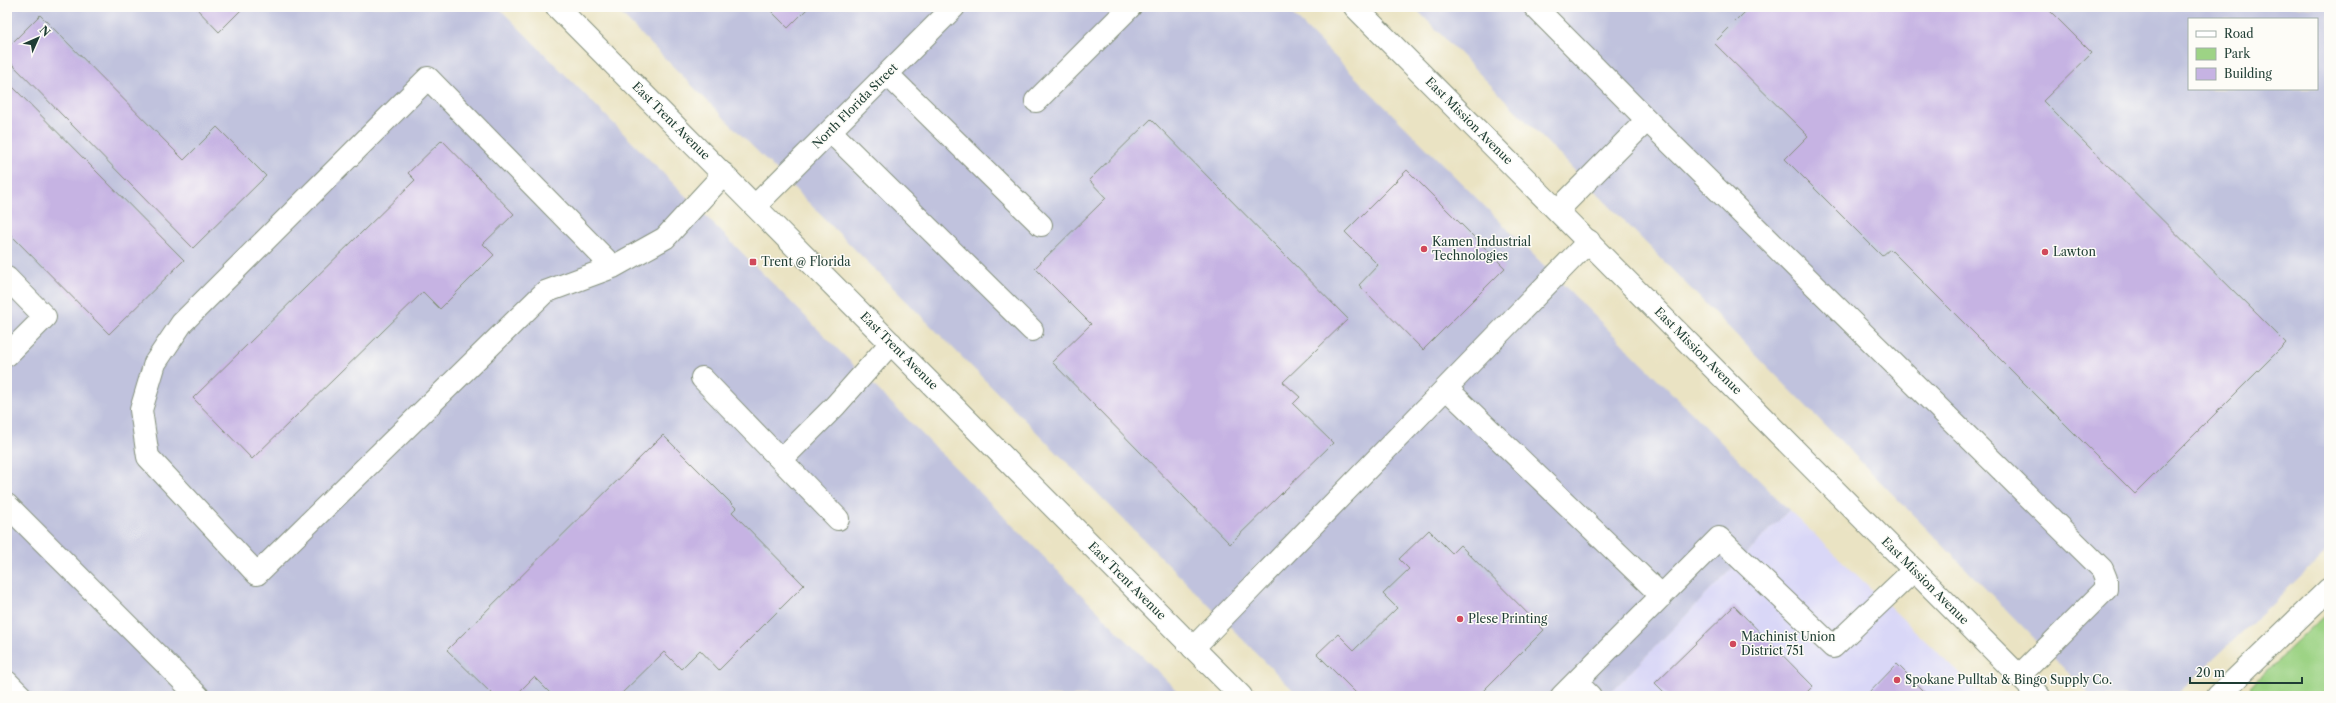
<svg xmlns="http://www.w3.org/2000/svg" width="2336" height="703" viewBox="0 0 2336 703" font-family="'Libre Caslon Text',serif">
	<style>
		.built { fill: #d9d7f7 }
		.industrial { fill: #c0c2dd; fill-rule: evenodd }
		.green { fill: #9dd385; stroke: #5e885c }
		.building { fill: #c6b3e3 }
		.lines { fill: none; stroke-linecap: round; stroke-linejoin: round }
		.minor-casing { stroke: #84907c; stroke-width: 24 }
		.major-casing { stroke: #84907c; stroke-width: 24 }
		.minor { stroke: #fff; stroke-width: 22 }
		.major { stroke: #fff; stroke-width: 22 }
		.poi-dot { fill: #d1495b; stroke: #fdfcf7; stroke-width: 1.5 }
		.labels { text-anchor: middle; stroke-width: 3; stroke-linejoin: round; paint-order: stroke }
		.street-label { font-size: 12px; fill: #1f3d34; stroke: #fdfcf7 }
		.poi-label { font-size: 12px; fill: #1f3d34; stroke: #fdfcf7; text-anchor: start }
	</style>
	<rect width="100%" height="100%" fill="#fdfcf7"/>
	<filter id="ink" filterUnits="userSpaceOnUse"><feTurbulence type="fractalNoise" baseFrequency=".025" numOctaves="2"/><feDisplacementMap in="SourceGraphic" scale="8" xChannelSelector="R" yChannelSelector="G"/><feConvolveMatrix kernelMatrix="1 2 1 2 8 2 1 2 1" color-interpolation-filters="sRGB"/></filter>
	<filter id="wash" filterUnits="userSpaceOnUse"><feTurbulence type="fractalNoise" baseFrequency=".012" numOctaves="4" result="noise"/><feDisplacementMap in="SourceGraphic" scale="16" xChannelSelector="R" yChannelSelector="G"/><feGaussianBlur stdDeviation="0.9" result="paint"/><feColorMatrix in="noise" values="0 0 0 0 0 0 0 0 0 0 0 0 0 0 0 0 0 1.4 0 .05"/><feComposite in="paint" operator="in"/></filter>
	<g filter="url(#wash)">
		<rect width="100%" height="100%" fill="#eae3c3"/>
		<!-- built -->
		<path class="built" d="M1789,510l194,186h-376z"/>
		<!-- industrial -->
		<path class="industrial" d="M7,7h491l684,689h-1175z
			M614,7h671l504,503 -182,186h-308z
			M1414,7h915v542l-154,147h-84zM2189,19h128v70h-128z"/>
		<!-- green -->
		<path class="green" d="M2329,611v85h-88z"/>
		<g id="blocks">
			<!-- building -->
			<path class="building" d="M195,7h49l-25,25z
				M767,7h42l-21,21z
				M1750,7h296l46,46 -49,48 243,242 -151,151 -245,-245 -8,7 -97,-97 23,-23 -94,-93z
				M40,15l144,145 33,-33 49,49 -73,72 -186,-189v-11z
				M7,81l177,179 -75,74 -102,-103z
				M1151,119l197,200 -65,63 17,15 -7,7 40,39 -103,101 -178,-182 39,-38 -56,-56 71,-70 -17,-18z
				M442,140l72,74 -31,30 11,11 -54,54 -17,-17 -171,167 -59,-61 222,-218 -7,-7z
				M1407,170l98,98 -82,82 -64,-65 19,-20 -33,-33z
				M663,435l73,73 -4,4 72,73 -85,85 -19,-20 -19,19 -17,-17 -45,44h-66l-19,-19 -19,19h-21l-47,-46z
				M1429,530l23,23 8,-8 84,85 -66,66h-119l-42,-42 21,-20 16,16 43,-42 -14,-14 26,-25 -10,-10z
				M1734,606l79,80 -10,10h-135l-13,-13z
				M1897,664l32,32h-63z"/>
		</g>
	</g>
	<g filter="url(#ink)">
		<use href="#blocks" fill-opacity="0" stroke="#84907c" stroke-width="1"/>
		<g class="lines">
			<defs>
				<path id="minor" d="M1535,7l112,113
					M887,74l154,151
					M1036,101l94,-94
					M830,131l202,199
					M755,206l199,-199
					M1558,210l89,-90 455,449 4,10v10l-87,87
					M613,267l-185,-189 -246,245 -27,40 -14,47 7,47 109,117 288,-282 68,-25 52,-29 59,-64
					M7,278l38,39 -38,38
					M702,378l79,82 54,-54 56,-63
					M1446,388l216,208
					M781,460l57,59
					M7,505l191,191
					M1193,648l396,-407
					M7,682l14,14
					M1576,682l14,14
					M1562,696l157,-158 114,109 81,-77
					M2218,696l111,-107"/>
				<path id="major" d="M557,7l684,689
					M1355,7l684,689"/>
			</defs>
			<!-- minor casing -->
			<use href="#minor" class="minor-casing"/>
			<!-- major casing -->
			<use href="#major" class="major-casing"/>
			<!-- minor -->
			<use href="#minor" class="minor"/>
			<!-- major -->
			<use href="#major" class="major"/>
		</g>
	</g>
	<!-- markers -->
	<g class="poi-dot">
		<circle cx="1424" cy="249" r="4"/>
		<circle cx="2045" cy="252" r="4"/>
		<rect x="749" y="258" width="8" height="8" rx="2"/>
		<circle cx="1460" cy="619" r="4"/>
		<circle cx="1733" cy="644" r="4"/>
		<circle cx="1897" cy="680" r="4"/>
	</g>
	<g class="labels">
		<!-- street labels -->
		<g class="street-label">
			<text transform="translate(855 106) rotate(-45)" y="4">North Florida Street</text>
			<text transform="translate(671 121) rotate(45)" y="4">East Trent Avenue</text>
			<text transform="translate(1469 121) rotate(45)" y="4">East Mission Avenue</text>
			<text transform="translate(899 351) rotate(45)" y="4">East Trent Avenue</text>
			<text transform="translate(1698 351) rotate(45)" y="4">East Mission Avenue</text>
			<text transform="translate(1127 581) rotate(45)" y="4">East Trent Avenue</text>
			<text transform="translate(1925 581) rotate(45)" y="4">East Mission Avenue</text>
		</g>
		<!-- poi labels -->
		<g class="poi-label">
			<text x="1432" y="246">Kamen Industrial<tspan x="1432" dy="14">Technologies</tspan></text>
			<text x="2053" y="256">Lawton</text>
			<text x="761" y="266">Trent @ Florida</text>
			<text x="1468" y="623">Plese Printing</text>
			<text x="1741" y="641">Machinist Union<tspan x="1741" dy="14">District 751</tspan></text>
			<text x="1905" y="684">Spokane Pulltab &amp; Bingo Supply Co.</text>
		</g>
	</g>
	<!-- margin -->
	<rect width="2336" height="703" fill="none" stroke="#fdfcf7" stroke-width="24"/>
	<!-- legend -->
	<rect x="2188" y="18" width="130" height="72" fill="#fdfcf7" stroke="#a4b0a9"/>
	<rect x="2196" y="31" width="20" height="6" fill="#ffffff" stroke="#a4b0a9"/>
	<text x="2224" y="38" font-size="12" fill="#1f3d34">Road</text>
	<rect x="2196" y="48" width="20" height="12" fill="#9dd385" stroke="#a4b0a9"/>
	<text x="2224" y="58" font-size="12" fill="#1f3d34">Park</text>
	<rect x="2196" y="68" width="20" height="12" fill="#c6b3e3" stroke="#a4b0a9"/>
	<text x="2224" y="78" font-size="12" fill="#1f3d34">Building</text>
	<!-- north arrow -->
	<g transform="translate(38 38) rotate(45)" stroke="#fdfcf7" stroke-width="3" paint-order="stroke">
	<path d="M0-3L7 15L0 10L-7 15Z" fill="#1f3d34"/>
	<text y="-6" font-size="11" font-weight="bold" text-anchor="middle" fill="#1f3d34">N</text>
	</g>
	<!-- scale -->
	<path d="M2190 677v6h112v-6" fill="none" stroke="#1f3d34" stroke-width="2"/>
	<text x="2196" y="677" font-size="12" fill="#1f3d34" stroke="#fdfcf7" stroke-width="3" paint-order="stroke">20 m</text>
</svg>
